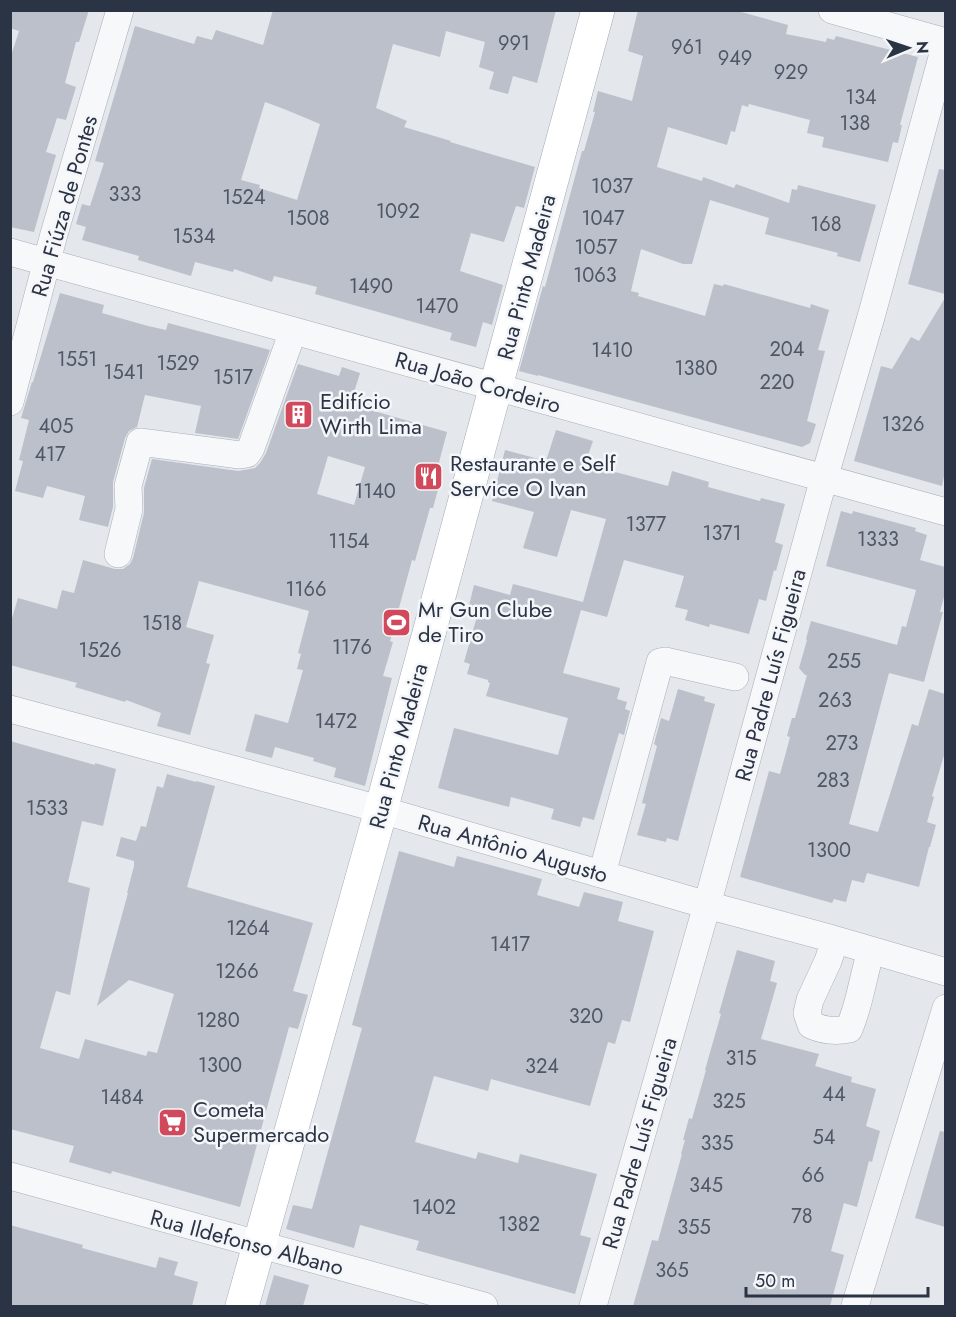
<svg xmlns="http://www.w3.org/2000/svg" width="956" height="1317" viewBox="0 0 956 1317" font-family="Jost,sans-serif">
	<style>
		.building { fill: #bbc0ca; fill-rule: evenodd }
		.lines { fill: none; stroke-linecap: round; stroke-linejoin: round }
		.minor-casing { stroke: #a9aeb7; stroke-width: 28 }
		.major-casing { stroke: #a3abb8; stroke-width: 34 }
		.minor { stroke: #f7f8fa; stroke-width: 27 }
		.major { stroke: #fff; stroke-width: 33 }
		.labels { text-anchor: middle; stroke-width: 5; stroke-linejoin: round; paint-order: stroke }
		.number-label { font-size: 20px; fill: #4f5766 }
		.street-label { font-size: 22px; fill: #2b3445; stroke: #f4f6f9 }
		.poi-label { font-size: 22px; fill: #2b3445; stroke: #f4f6f9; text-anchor: start }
	</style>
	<rect width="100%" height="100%" fill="#e4e7ec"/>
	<!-- building -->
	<path class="building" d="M10,10h79l-10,32h-3l-11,41 11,4 -10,33 -9,-2 -11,34 10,3 -22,77 -24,-5v-168l9,-28 -9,-3z
		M273,10h283l-19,73 -24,-7 -5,18 -19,-5 5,-17 -15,-5 6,-25 -39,-11 -6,26 -47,-13 -17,64 31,13 -3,6 47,14 -1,1 85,25 -11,41 -8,-2 -12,36 -33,-9 -11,38 43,14 -11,40 -9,-3 -7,25 -26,-7 2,-7 -137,-39 2,-7 -43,-11 -2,6 -38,-13 -1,3 -38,-10 -4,14 -53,-16 1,-4 -57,-16 4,-13 -10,-3 6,-20 8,2 14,-43 -9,-2 40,-135 59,18 3,-8 15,4 4,-10 47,15zM265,102l19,7 36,15 -23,76 -38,-12 1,-3 -19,-5z
		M638,10h96l54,15 -2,9 40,8 1,-4 7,2 2,-4 82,21 -18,68h2l-4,18 -5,-1 -5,20 -66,-15 2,-10 -17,-4 3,-13 -61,-16 -1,3 -6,-2 -7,27 -4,-1 -4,14 -59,-18 -11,40 45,14 1,-4 31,11 2,-4 53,19 3,-14 5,1 1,-5 78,20 -16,57 -23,-6 1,-3 -73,-19 4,-16 -59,-18 -18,64h-9l-42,-15 -10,42 8,2 -1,3 67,20 9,-32 9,2 1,-2 86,24 1,-4 18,6 -11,40 7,1 -18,70 9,3 -6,19 -8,4 -264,-72v1l-19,-5 24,-85 2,1 37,-136h2l11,-39h-2l5,-21 34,10 11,-45 -15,-5z
		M939,169l6,1v124l-37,-10z
		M60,293l44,12 -2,8 46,13 18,4 2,-7 102,27 -32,89 -43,-6 6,-27 -56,-11 -8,32 -8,4 -4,7 -12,44v25l-5,20 -29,-7 6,-24 -38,-10 -4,12 -28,-7 8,-30 -4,-1 10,-40 -8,-2 11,-36h1z
		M945,298v173l-3,15 -88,-25 27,-95 11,3 19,-32 8,4z
		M298,364l41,12 3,-9 18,6 -9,29 24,7 -1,2 73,21 -10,38 6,1 -10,37h-3l-15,53 -3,-1 -22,81 3,1 -10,34 9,2 -27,108 -31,-9 2,-9 -23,-7 1,-3 -39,-11 -3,11 -27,-7 10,-37 33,9 15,-53 -6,-1 4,-15 -3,-1 11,-42 -110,-30 -13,46 28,8 -8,28 4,1 -20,71 -33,-9 4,-13 -35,-13 -1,2 -50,-15 2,-4 -67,-18v-40l8,-27 39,11 5,-19 12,3 9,-33 32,9h8l7,-5 3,-6 11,-45v-25l8,-29 86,12 12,-2 5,-1 5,-5 6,-10zM328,456l37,11 -11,38 -37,-11z
		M556,430l37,11 -8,23 83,22 4,-15 37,11 -1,5 52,14 1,-3 24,6 -10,38 8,3 -7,26 -2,-1 -8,31 -7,-2 -10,35 -39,-10 -1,3 -24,-7 3,-10 -13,-3 9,-31 -60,-16 -17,57 -26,-7 -18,63 57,15 -3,11 10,3 -2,7 5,2 -6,24 -5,-2 -25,87 -11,-3 -3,10 -29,-8 3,-10 -43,-12 -2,10 -71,-19 16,-60 104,27 10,-37 -82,-22 4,-13 -2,-1v-2l-21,-6 3,-10 -6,-2 14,-49 -10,-3 6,-25 36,10 3,-11 70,18 23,-83 -35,-9 -14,47 -34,-9 11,-36 -42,-11 13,-51 41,11z
		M841,511l11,3 1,-3 63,17 -1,3 12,4 -7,25 25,7v26l-5,19h3l-19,70 -35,-9 -40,151 29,8 34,-108 6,2 11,-37 16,5v58l-13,44 2,1 -7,25 9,3 -6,22h-1l-10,40 -52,-14 -3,10 -12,-3 -6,22 -12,-3 -2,4 -92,-26 29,-106 11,3 5,-18 5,-19 -3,-1 5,-18h3l12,-43h-2l-6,-7 8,-28 -1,-1 5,-18 86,24 5,-19 4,1 10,-37 -90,-24z
		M678,689l27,8 -1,4 11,3 -37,137 -11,-3 -1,4 -29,-7 9,-31 -4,-1 15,-57 -3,-2 7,-26 8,3z
		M10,741l85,24v-2l21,6 -13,57 -21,-5 -14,61 22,6 -20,107 -14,-4 -16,57 39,11 6,-20 61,17 2,-5 9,2 17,-59 -45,-14 -32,26 31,-113h-1l7,-27v-5l-18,-5 5,-19 15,4 5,-15 5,1 11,-41 6,2 4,-14 29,8v-1l19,5 -28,101 126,36 -20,68 15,4 -10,34 -9,-2 -49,180 -128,-36 -1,3 -42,-12 5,-16 -64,-17z
		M399,851l55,16 3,-11 85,23 -5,16 42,12 5,-15 39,10 -5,19 36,10 -24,91 -8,-2 -7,24 -7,-2 -18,64 -99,-27 -3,12 -54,-15 -19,66 61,17 2,-7 40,11 2,-9 77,20 -17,61 11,3 -16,56 -159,-44 3,-9 -59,-16 -6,23 -68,-19 7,-24 19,4 50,-181 -10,-3z
		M737,950l38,11 -5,20 7,2 -16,56 58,15 -4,12 37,11 -1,5 25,7 -10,37 14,5 -8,31 -3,-1 -12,46 -13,-4 -13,48 13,4 -14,51h-197l19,-66 6,1 24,-87h-1l4,-14h-2l6,-22 3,1 14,-49h-1l16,-56 -2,-1z
		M940,1131l5,1v95l-30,-9z
		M10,1225l73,20 -1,3 74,20 3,-11 19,5 -4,13 24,7 -6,24h-182z
		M274,1275l35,10 -6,21h-38z"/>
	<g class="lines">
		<defs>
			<path id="minor" d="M832,10l114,32
				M10,252l936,260
				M10,402l44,-168 66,-224
				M118,554l11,-45 -1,-23 12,-44 100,13 7,-1 4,-6 42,-117
				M10,709l351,95 346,101 119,32 120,35
				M602,874l58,-212 5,-1 70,16
				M835,940l-7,21 -18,39 -3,13 4,12c13,6 24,7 38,4 11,-25 14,-53 22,-78
				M10,1176l474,130
				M593,1306l114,-401 112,-409 52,-179 75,-274
				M855,1306l91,-298"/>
			<path id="major" d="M242,1306l139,-496 217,-800"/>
		</defs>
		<!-- minor casing -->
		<use href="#minor" class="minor-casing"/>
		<!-- major casing -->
		<use href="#major" class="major-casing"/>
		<!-- minor -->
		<use href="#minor" class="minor"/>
		<!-- major -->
		<use href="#major" class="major"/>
	</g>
	<!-- icons -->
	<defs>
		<symbol id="building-square" viewBox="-11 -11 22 22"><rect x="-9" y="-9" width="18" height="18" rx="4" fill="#d1495b" stroke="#f4f6f9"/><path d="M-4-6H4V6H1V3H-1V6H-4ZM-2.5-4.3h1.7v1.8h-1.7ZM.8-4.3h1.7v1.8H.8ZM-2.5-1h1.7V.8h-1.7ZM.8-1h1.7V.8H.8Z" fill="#fff"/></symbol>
		<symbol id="restaurant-square" viewBox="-11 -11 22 22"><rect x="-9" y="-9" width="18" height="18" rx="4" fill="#d1495b" stroke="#f4f6f9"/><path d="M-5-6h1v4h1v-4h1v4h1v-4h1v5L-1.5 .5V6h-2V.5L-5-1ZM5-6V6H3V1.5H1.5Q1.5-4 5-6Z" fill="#fff"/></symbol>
		<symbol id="stadium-square" viewBox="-11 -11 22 22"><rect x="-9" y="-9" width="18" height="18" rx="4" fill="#d1495b" stroke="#f4f6f9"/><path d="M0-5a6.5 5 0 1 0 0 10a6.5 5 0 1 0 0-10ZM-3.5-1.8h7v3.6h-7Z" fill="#fff"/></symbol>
		<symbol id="supermarket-square" viewBox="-11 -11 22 22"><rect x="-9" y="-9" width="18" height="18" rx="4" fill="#d1495b" stroke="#f4f6f9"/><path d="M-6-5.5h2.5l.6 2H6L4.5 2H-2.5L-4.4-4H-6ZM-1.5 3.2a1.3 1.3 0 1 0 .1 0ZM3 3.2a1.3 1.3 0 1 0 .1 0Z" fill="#fff"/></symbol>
	</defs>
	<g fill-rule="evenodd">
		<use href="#building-square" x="282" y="398" width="33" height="33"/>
		<use href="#restaurant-square" x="412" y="460" width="33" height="33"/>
		<use href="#stadium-square" x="380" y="606" width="33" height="33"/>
		<use href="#supermarket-square" x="156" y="1106" width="33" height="33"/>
	</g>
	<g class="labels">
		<!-- number labels -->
		<g class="number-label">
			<text x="514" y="50">991</text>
			<text x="687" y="54">961</text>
			<text x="735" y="65">949</text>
			<text x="791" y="79">929</text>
			<text x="861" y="104">134</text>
			<text x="855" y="130">138</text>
			<text x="612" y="193">1037</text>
			<text x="125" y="201">333</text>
			<text x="244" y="204">1524</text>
			<text x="398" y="218">1092</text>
			<text x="308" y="225">1508</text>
			<text x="603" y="225">1047</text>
			<text x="826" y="231">168</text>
			<text x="194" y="243">1534</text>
			<text x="596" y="254">1057</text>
			<text x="595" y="282">1063</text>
			<text x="371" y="293">1490</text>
			<text x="437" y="313">1470</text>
			<text x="787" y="356">204</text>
			<text x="612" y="357">1410</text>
			<text x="77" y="366">1551</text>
			<text x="178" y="370">1529</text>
			<text x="696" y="375">1380</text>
			<text x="124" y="379">1541</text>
			<text x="233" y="384">1517</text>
			<text x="777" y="389">220</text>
			<text x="903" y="431">1326</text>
			<text x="56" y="433">405</text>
			<text x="50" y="461">417</text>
			<text x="375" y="498">1140</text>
			<text x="646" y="531">1377</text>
			<text x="722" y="540">1371</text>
			<text x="878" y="546">1333</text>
			<text x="349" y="548">1154</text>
			<text x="306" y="596">1166</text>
			<text x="162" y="630">1518</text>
			<text x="352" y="654">1176</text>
			<text x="100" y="657">1526</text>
			<text x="844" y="668">255</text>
			<text x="835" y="707">263</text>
			<text x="336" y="728">1472</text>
			<text x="842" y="750">273</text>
			<text x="833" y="787">283</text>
			<text x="47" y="815">1533</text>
			<text x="829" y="857">1300</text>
			<text x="248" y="935">1264</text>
			<text x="510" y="951">1417</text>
			<text x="237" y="978">1266</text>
			<text x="586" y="1023">320</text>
			<text x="218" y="1027">1280</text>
			<text x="741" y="1065">315</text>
			<text x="220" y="1072">1300</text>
			<text x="542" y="1073">324</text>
			<text x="834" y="1101">44</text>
			<text x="122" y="1104">1484</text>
			<text x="729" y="1108">325</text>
			<text x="824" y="1144">54</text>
			<text x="717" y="1150">335</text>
			<text x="813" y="1182">66</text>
			<text x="706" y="1192">345</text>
			<text x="434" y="1214">1402</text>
			<text x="802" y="1223">78</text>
			<text x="519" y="1231">1382</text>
			<text x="694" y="1234">355</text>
			<text x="672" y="1277">365</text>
		</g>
		<!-- street labels -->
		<g class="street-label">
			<text transform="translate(64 206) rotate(-74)" y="8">Rua Fiúza de Pontes</text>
			<text transform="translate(526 277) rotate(-75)" y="8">Rua Pinto Madeira</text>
			<text transform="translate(478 382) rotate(16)" y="8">Rua João Cordeiro</text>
			<text transform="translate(770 675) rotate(-75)" y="8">Rua Padre Luís Figueira</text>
			<text transform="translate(398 746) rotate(-75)" y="8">Rua Pinto Madeira</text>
			<text transform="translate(513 848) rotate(16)" y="8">Rua Antônio Augusto</text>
			<text transform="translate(639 1143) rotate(-74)" y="8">Rua Padre Luís Figueira</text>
			<text transform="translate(247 1242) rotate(15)" y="8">Rua Ildefonso Albano</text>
		</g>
		<!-- poi labels -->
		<g class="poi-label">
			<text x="320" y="409">Edifício<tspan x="320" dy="25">Wirth Lima</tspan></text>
			<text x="450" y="471">Restaurante e Self<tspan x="450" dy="25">Service O Ivan</tspan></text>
			<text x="418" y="617">Mr Gun Clube<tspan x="418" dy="25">de Tiro</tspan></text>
			<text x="193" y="1117">Cometa<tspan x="193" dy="25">Supermercado</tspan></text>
		</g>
	</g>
	<!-- border -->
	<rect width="956" height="1317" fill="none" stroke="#2b3445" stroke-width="24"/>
	<!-- north arrow -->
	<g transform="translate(908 48) rotate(88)" stroke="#f4f6f9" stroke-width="4.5" paint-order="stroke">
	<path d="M0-4.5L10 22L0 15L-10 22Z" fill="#2b3445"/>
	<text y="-9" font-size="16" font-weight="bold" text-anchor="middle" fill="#2b3445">N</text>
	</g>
	<!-- scale -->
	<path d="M746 1287v9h182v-9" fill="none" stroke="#2b3445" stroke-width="3"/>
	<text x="755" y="1287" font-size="18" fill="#2b3445" stroke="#f4f6f9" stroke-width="4.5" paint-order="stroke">50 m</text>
</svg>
